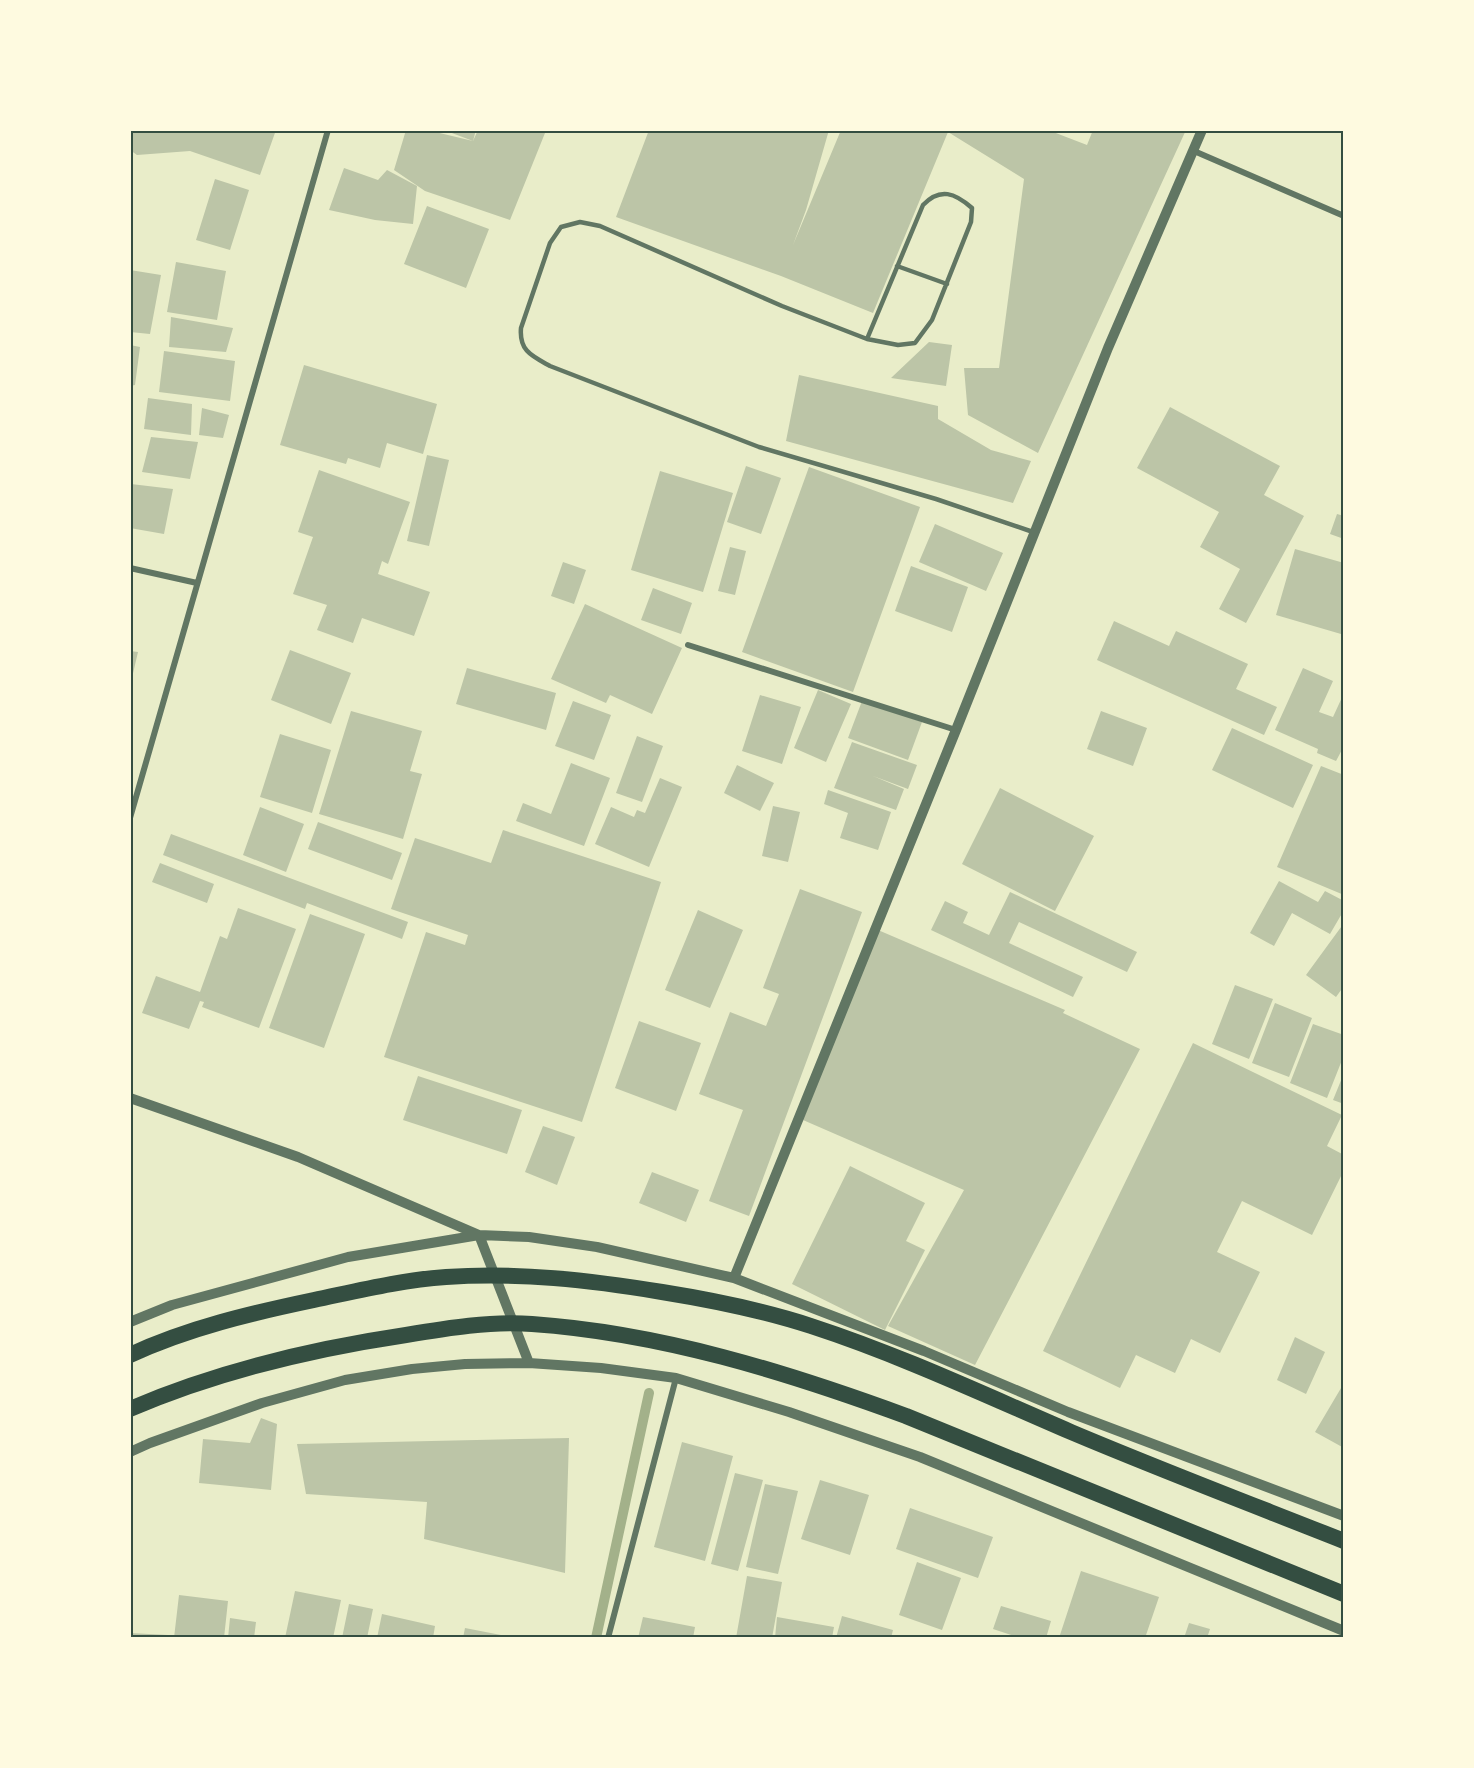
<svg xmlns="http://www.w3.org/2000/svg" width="1474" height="1768" viewBox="0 0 1474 1768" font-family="Ubuntu,sans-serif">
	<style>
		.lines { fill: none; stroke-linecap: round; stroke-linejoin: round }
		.stream { stroke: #a3b18a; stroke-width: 10 }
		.building { fill: #bcc5a7 }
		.service { stroke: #617663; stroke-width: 4.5 }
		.minor { stroke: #617663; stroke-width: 6 }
		.tertiary { stroke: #617663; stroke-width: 10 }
		.trunk { stroke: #344e41; stroke-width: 16 }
		.neatline { fill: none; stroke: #344e41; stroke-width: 2 }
	</style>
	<rect width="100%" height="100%" fill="#e9edc9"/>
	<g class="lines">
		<!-- stream -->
		<path class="stream" d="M596,1638l53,-245"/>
	</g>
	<!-- building -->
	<path class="building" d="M130,130h146l-16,45 -70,-24 -53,4 -7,-5z
		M406,130h21l46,11 5,-11h64l3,3 -35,87 -85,-29 -31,-21z
		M444,130h32l-3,11z
		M649,130h180l-23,80 -13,35 48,-115h207l39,15 6,-15h93l-148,323 -70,-38 -4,-47h35l25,-189 -76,-47 -75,181 -92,-37 -165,-59z
		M344,168l34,12 9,-10 30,16 -4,38 -38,-4 -46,-10z
		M215,179l34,11 -19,60 -34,-10z
		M427,206l62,23 -23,59 -62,-24z
		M176,262l50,9 -9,49 -50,-8z
		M130,270l31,5 -11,59 -20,-2z
		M171,317l62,11 -7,24 -57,-5z
		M929,342l23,3 -6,41 -55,-8z
		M130,345l10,2 -5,38 -5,1z
		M164,351l71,10 -5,40 -71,-9z
		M304,365l133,39 -14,50 -36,-11 -7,25 -32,-10 -2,6 -66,-19z
		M799,375l139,31v13l53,31 40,11 -18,42 -227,-62z
		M148,398l44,6 -1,31 -47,-6z
		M1170,407l110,59 -16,29 40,21 -58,107 -27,-14 21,-40 -40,-22 19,-35 -82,-44z
		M202,408l27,7 -6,23 -24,-3z
		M151,437l47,5 -8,37 -48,-7z
		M427,455l22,5 -20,86 -22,-5z
		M746,466l35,12 -20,56 -34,-12z
		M809,467l111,40 -67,185 -111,-40z
		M319,470l91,32 -22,62 -6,-3 -4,13 52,18 -16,44 -52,-18 -9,25 -36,-13 10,-25 -34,-11 20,-57 -15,-5z
		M660,471l73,22 -30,99 -72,-22z
		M131,484l42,5 -9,45 -34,-6z
		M1337,514l7,2v23l-14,-5z
		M935,524l68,29 -17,38 -67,-29z
		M730,547l16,4 -11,44 -17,-4z
		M1295,549l49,14v60l-3,11 -65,-19z
		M563,562l23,8 -12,34 -23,-8z
		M911,566l57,21 -16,45 -57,-21z
		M653,588l39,15 -11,31 -40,-14z
		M585,604l97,44 -30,66 -42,-19 -4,8 -55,-24z
		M1114,621l55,25 7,-15 72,33 -12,25 41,18 -13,28 -167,-75z
		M290,650l61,23 -20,51 -60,-24z
		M130,651l8,1 -7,30 -1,-1z
		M467,668l89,25 -10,37 -90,-26z
		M1303,668l30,13 -14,31 14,5 11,-24v53l-8,15 -19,-8 1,-4 -43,-19z
		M818,690l33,14 -25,58 -32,-14z
		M760,695l41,12 -19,57 -40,-13z
		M573,701l38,14 -17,45 -39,-14z
		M862,701l60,21 -14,38 -60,-22z
		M351,711l71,20 -12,40 12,3 -19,65 -84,-25z
		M1101,711l46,17 -14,38 -46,-17z
		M1232,728l81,37 -20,43 -81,-38z
		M280,734l51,16 -19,63 -52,-16z
		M637,736l26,10 -21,56 -26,-9z
		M852,742l65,23 -9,24 -35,-13 31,13 -8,21 -62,-22z
		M571,763l39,15 -26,68 -68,-25 7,-18 28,11z
		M737,765l37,18 -14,28 -36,-18z
		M1321,766l23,9v120l-67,-28z
		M660,778l22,9 -33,80 -54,-23 16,-37 23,10 3,-7 8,3z
		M1000,788l94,48 -39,75 -93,-47z
		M828,790l63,22 -13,38 -38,-12 8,-25 -24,-9z
		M773,806l27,6 -12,50 -26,-6z
		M260,807l44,17 -18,48 -43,-17z
		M318,822l84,31 -10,27 -84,-31z
		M503,830l158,52 -79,240 -198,-65 42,-125 39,13 3,-10 -77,-26 24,-71 76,25z
		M171,834l237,88 -6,17 -95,-36 -2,6 -142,-54z
		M160,863l54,21 -7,19 -55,-21z
		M1279,881l39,21 7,-11 19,10v9l-14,24 -38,-21 -18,33 -24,-13z
		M800,889l62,23 -113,304 -40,-15 34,-91 -44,-16 31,-82 36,14 13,-32 -16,-6z
		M1010,892l127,60 -10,20 -108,-50 -10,21 74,34 -10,20 -142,-67 14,-29 23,11 -5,11 26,12z
		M238,908l58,21 -37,99 -57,-21 2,-5 -4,-1 -11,28 -47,-16 14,-37 44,16 20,-56 7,3z
		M698,910l45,20 -33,78 -45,-18z
		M310,914l55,20 -41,114 -55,-20z
		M1344,923v63l-8,11 -30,-22z
		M878,930l187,80 -2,3 77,36 -165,316 -87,-39 76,-136 -161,-70z
		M1235,985l38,14 -24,60 -37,-15z
		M1275,1003l37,15 -23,59 -37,-14z
		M639,1021l62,22 -25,68 -61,-23z
		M1313,1024l31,11v20l-17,43 -37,-15z
		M1193,1043l149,72 -15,31 17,9v15l-32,65 -70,-34 -25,51 43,20 -40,81 -29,-14 -16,34 -39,-18 -16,33 -77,-37z
		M1344,1073v31l-11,-4z
		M418,1076l104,34 -15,44 -104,-34z
		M543,1126l32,11 -18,48 -32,-13z
		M850,1166l75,37 -19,38 19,9 -40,80 -93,-46z
		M652,1172l47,18 -13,32 -47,-19z
		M1295,1337l30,15 -19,42 -29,-14z
		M1344,1383v65l-29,-16z
		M261,1418l16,6 -6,66 -72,-7 4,-44 47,4z
		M569,1438l-4,135 -141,-34 3,-37 -121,-8 -9,-50z
		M682,1442l51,14 -28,105 -51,-14z
		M735,1473l28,7 -25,91 -27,-7z
		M820,1480l49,15 -19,60 -49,-16z
		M765,1484l33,7 -20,83 -32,-7z
		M910,1508l83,29 -15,41 -82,-29z
		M917,1562l44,16 -19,52 -43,-15z
		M1081,1571l78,26 -14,41h-86z
		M747,1576l35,6 -10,56h-36z
		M295,1591l46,9 -8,38h-48z
		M179,1595l49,6 -4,37h-50z
		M349,1604l24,5 -6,29h-25z
		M1001,1606l50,15 -5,17h-26l-27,-9z
		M382,1614l53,12 -2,12h-56z
		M842,1616l51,14 -2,8h-55z
		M643,1617l52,10 -2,11h-55z
		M777,1617l57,10 -2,11h-57z
		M230,1618l26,4 -2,16h-26z
		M1189,1623l21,6 -3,9h-23z
		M465,1628l41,8v2h-43z
		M130,1633l38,2v3h-38z"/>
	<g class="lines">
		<!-- service -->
		<path class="service" d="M897,266l50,18
			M867,339l56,-134c17,-18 32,-12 49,3l-1,14 -39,98 -17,23 -17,2 -31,-6 -85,-33 -182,-80 -20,-4 -19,5 -11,16 -29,85c-2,23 11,28 29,38l209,81 177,52 97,33"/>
		<!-- minor -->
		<path class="minor" d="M1194,151l150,65
			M130,568l67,15
			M688,645l268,85
			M130,818l198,-688
			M608,1638l68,-260"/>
		<!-- tertiary -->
		<path class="tertiary" d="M130,1098l168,59 181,78 50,2 68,10 137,31 190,73 144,61 276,104
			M734,1278l222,-548 152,-382 94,-218
			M130,1322l42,-17 176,-48 131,-22 50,128
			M130,1452l20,-9 112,-40 83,-23 67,-11 53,-5 64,-1 72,5 75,10 113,34 131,45 424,174"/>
		<!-- trunk -->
		<path class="trunk" d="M130,1355c58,-27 122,-42 184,-55 43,-9 87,-20 132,-23 72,-5 144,3 216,15 50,8 100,18 149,34 89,29 174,69 260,106 90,38 182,73 273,109
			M130,1409c88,-38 182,-60 276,-74 42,-7 84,-14 126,-11 129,9 254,48 374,92l438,178"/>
	</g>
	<!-- border -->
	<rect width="1474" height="1768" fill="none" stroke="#fefae0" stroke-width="264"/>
	<rect x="132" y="132" width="1210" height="1504" class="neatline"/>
</svg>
